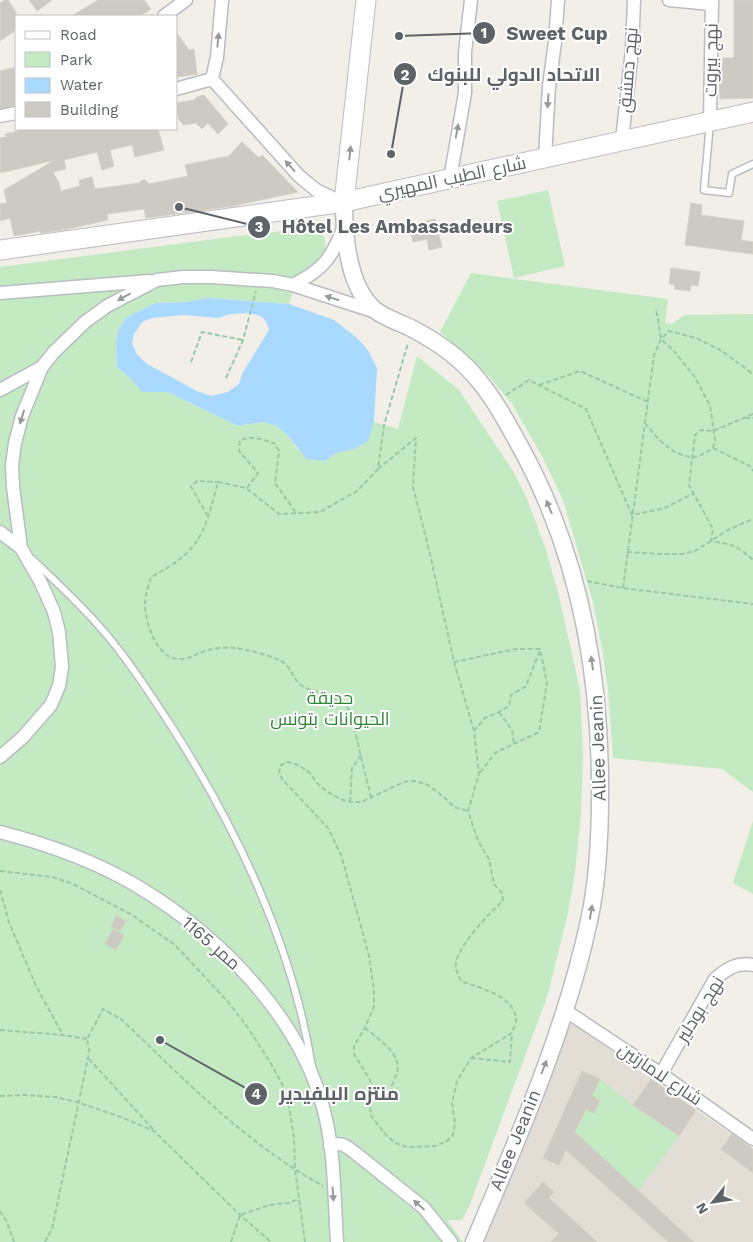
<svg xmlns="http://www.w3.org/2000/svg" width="753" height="1242" viewBox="0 0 753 1242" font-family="'Work Sans',Cairo,sans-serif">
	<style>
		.education { fill: #e2ded5 }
		.green { fill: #c3eac3 }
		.water { fill: #aad9ff; fill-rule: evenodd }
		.building { fill: #cdcac4; stroke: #d7d1c5 }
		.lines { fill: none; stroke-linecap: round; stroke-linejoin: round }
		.service-casing { stroke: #b9bdc1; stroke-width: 9 }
		.minor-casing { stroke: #b9bdc1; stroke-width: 15 }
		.tertiary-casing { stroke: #b9bdc1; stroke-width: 19 }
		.secondary-casing { stroke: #babec3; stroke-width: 21 }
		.path { stroke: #9ac9a8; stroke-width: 2; stroke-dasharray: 5 2.5; stroke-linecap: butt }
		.service { stroke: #fff; stroke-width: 6 }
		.minor { stroke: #fff; stroke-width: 12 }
		.tertiary { stroke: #fff; stroke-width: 16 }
		.secondary { stroke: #fff; stroke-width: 19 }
		.oneway { fill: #969a9d }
		.labels { text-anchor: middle; stroke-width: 4; stroke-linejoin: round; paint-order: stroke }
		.street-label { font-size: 18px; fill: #5e6368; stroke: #fff }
		.park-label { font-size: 18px; fill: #308634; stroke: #fff }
		.leader { fill: none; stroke: #5e6368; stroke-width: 2 }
		.callout-dot { fill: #5e6368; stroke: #fff; stroke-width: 2 }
		.mark-label { font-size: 15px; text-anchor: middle; font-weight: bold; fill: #fff }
		.callout-label { font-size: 19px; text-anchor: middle; font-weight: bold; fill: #5e6368; stroke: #fff; stroke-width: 4; stroke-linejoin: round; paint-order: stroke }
	</style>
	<rect width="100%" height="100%" fill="#f1efe7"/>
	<!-- education -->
	<path class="education" d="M570,1017l28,24 53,38 102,70v93h-277z"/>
	<!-- green -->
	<path class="green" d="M548,190l17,76 -51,12 -17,-77z
		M319,227l6,13 1,16 -29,23 -8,25 -80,-6 -24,4 -30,1 -29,15 -8,12 -2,12 1,25 14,12 11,13h25l71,34 25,-4 14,4 10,9 10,14 29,12 10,-8 18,-4 14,-8 6,-19 24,7 19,-73 42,34 54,81 14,28 18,48 13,45 22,98 3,66 -2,58 -6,58 -7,41 -20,81 -79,213 -7,13h-15l16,22h-463v-975l238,-31z
		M471,273l197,26 -3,24 7,1 12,-9 69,-1v478l-31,-23 -109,-11 -5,-69 -6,-41 -9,-46 -30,-102 -21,-44 -30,-52 -26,-31 -46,-41z
		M753,821v73l-20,-11z
		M600,1079l33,26 46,31 -41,55 -63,-59 11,-23 8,4 6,-13 -8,-4z"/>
	<!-- water -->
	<path class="water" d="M209,298l80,6 45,16 23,18 11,12 9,18 -3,54 -6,19 -14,8 -18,4 -10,8 -19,-2 -20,-24 -10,-9 -14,-4 -25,4 -71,-34h-25l-11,-13 -14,-12 -1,-25 2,-12 8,-12 29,-15 30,-1zM246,313c14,2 19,2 23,17l-27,44 -3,10 -11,8 -17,4 -14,-5 -50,-27 -11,-11 -4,-10 2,-9 8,-12 10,-4 31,-3 35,3 13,-4z"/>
	<!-- building -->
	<path class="building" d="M4,0h4l8,12v18l-16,11v-38z
		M29,0h23l-15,11z
		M98,0h46l7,9 -11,7h-68z
		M734,0h19v98l-33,1 -1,-41h15z
		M176,32l13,18 5,-1 3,25 -20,3z
		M16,67v38l-16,3v-37z
		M204,95l24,29 -10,10 -10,-11 -6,6 -6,-6 -12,2 -5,-5 -3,-17 18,-3 3,-3z
		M27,129h131l6,21 -29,7 -3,-12 -22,5 4,16 -12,4 -5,-18 -33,8 2,9 -13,3 6,11 2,8 19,-5 -1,-6 13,-3 3,12 44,-6 5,-4 5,5 39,-8 -3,-11 44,-9 13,-14 17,16 3,-3 36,37 -65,14 -87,12 -2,-9 -37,5 1,6 -40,9 -27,4 -1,-2 -26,5 -4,-18 -10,3v-17l7,-1 -3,-13 51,-30 -55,13v-35l6,-1 -1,-3z
		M691,203l11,2 -1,10 43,6 -3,19 12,2v12l-68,-9z
		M435,219l7,28 -13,3 -2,-11 -14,3 -4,-17z
		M671,268l29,4 -2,14 -7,-1 -1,6 -16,-2 1,-4 -6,-1z
		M116,916l10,5 -6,10 -9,-5z
		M113,929l11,6 -8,15 -11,-6z
		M582,1071l18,8 -8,17 8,4 -6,13 -8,-4 -11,23 119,110h-26l-102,-92 -7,15 -16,-7z
		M651,1079l45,31 -17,26 -46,-31z
		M732,1134l21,15v24l-32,-24z
		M543,1182l11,10 -5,6 48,44h-46l8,-8 -35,-31z"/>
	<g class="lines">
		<defs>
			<path id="service" d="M710,123l-6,67 25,3 3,-19 21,-10
				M32,559c23,22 46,43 67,67 26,29 47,62 69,95 68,105 124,221 144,346"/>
			<path id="minor" d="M669,0l42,4
				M164,16l22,-16
				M212,79l87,97 17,14 23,11
				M212,79l5,-22 5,-57
				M176,89l36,-10
				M0,116l16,-3
				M710,121l2,-121
				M622,140l10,-90 2,-50
				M545,158l4,-72 6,-44 3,-42
				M450,179l15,-86v-41l6,-52
				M293,285c31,-16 39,-27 51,-59
				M0,293l149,-12
				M0,390l42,-23
				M0,532l21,16
				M0,757l23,-20 28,-32 8,-19 3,-19 -3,-35 -5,-20 -14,-31 -19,-33 -8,-61 -1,-22 3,-22 7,-27 20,-49 12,-15 31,-30 22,-16 50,-26 26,-3h28l62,4 20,4 83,27
				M0,832c47,12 95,29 137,54 80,48 161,128 186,221 12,43 11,90 14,135
				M566,1011l95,63 92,65
				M661,1074l54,-95c11,-10 22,-17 38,-14
				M330,1146c11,-4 15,-1 24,6l70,56 27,34"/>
			<path id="tertiary" d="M344,202c0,33 4,85 31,108 10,8 24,12 36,18 25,13 51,31 68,53 15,18 26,38 37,58 62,109 85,232 84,356 0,42 -2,85 -11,126 -24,111 -71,217 -115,321"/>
			<path id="secondary" d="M344,202l22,-202
				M0,250l344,-48 409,-90"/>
		</defs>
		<!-- service casing -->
		<use href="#service" class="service-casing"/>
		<!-- minor casing -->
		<use href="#minor" class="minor-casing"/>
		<!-- tertiary casing -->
		<use href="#tertiary" class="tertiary-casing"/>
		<!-- secondary casing -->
		<use href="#secondary" class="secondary-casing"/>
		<!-- path -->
		<path class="path" d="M191,362l11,-30 41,8
			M226,378l17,-38 13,-49
			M539,385l41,-14 68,31
			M506,395l23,-15 57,29 46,106 33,-7 29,-15
			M753,414l-40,17 -12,-1 -6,5 -6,50 24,44 -2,12c19,3 28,5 42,19
			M745,418h8
			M645,423c11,14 26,32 46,34 8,1 15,-5 22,-9l2,-8 -5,-34 -15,-29 -21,-26 -13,-12 -5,-31
			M713,448l37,18 3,5
			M378,469l38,-31 -3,49 17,67 24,108 20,69 5,43 -11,37 10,30 11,18 5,25 8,9 1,8c-14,12 -43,43 -47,61 -1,7 2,13 5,19 17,7 57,15 55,41 -1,3 -3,8 -4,11l-41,25 -14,23 -5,22 3,20 -2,12 -6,6 -12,5 -28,1 -12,-4 -8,-7 -16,-20 -1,-11 3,-15 -3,-10 -16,-26v-8l11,-18 9,-22v-16l-5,-34 -17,-62 -11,-39 -13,-27 -46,-49 -3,-7 2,-7 7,-3 10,3 12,8 7,10 9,8 14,8 10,3h11l43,-20 11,-1 13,4 16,12 10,10 14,4
			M247,488l11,-15 -19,-22 1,-10c10,-7 23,-1 34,2l5,8 -4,32 22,31
			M208,516l-17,-29 6,-6 21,1
			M627,552l33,2h22l13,-3 33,-21 25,-11
			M587,581l36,7 130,16
			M623,588l31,-233 7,-16 8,-8 27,7 26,13 31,23
			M454,662l62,-13h24l7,34 -8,49 -44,21 -16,21
			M499,712l13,18 2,14
			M474,731l11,-13 14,-6 10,-6 2,-11 15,-9 14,-36
			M371,798l-21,-87c-10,-14 -30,-17 -46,-24 -10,-5 -11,-16 -19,-23 -6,-7 -40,-15 -50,-16 -9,-1 -21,0 -30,3 -9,3 -15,8 -25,8 -23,1 -35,-37 -35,-56 0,-8 4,-18 6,-26 50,-26 53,-43 67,-95l28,6 33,26 41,-2 37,-21 21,-22 6,-44 24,-82
			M350,802l2,-34 9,-13
			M0,871l52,6 21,7 59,31 43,30 53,57 20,26 22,34 12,22 7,23 5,31 1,31 10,73
			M0,890l9,32 27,64 27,49
			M365,1028c12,10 31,22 33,38 0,7 -4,13 -6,19 0,4 0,8 -1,12l-4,2 -14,-9
			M0,1030l63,5 24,4
			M471,1058l39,4 2,-29
			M89,1059l64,70
			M0,1096l24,-1 31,2 22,5 44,15 33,14 86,84 31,27
			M0,1211l7,11 7,20
			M45,1242l7,-13 36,-171 1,-9 -2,-10 16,-30 18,10c63,60 124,124 202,167
			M231,1242l9,-27 29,-10 19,-2 11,-4"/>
		<!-- service -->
		<use href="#service" class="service"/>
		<!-- minor -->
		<use href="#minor" class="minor"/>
		<!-- tertiary -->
		<use href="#tertiary" class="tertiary"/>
		<!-- secondary -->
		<use href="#secondary" class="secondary"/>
	</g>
	<!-- one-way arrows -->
	<defs><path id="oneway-solid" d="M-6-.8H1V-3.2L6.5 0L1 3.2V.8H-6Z" transform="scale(1.25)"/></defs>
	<g class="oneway">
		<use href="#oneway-solid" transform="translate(218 40) rotate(-85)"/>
		<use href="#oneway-solid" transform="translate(548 101) rotate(94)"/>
		<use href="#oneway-solid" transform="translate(457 131) rotate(-79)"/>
		<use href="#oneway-solid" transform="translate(350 153) rotate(-84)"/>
		<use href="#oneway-solid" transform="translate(290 166) rotate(-132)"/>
		<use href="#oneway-solid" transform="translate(124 297) rotate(151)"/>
		<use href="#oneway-solid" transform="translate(332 298) rotate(-162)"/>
		<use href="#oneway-solid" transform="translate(22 417) rotate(107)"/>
		<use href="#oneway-solid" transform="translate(549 507) rotate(-113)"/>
		<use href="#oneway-solid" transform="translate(592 663) rotate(-98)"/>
		<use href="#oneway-solid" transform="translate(591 912) rotate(-81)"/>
		<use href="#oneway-solid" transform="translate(544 1067) rotate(-69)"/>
		<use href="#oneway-solid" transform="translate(333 1194) rotate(86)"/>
		<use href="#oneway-solid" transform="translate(419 1205) rotate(-139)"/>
	</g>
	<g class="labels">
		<!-- street labels -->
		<g class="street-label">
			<text transform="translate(711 60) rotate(-89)" y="6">نهج بيروت</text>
			<text transform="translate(628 70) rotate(-85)" y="6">نهج دمشق</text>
			<text transform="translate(452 178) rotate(-12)" y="6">شارع الطيب المهيري</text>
			<text transform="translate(598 748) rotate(-92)" y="6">Allee Jeanin</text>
			<text transform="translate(211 943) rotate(41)" y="6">ممر 1165</text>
			<text transform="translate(700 1009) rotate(-58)" y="6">نهج بودلير</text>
			<text transform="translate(660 1074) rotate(34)" y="6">شارع لامارتين</text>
			<text transform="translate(515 1140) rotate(-68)" y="6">Allee Jeanin</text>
		</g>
		<!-- park labels -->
		<g class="park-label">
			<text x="330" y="704">حديقة<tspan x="330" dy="21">الحيوانات بتونس</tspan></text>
		</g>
	</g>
	<!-- callouts -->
	<path class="leader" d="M399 36L484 33M391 154L405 74M179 207L259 227M160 1040L256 1094"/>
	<g class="callout-dot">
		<circle cx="399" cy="36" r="5"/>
		<circle cx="391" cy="154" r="5"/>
		<circle cx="179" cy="207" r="5"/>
		<circle cx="160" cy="1040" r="5"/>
		<circle cx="484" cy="33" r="12"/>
		<circle cx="405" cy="74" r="12"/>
		<circle cx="259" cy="227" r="12"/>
		<circle cx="256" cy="1094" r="12"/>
	</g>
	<g class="mark-label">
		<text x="484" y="38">1</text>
		<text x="405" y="80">2</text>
		<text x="259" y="232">3</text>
		<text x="256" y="1099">4</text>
	</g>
	<g class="callout-label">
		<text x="557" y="40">Sweet Cup</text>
		<text x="514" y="81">الاتحاد الدولي للبنوك</text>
		<text x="397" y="233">Hôtel Les Ambassadeurs</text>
		<text x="339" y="1100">منتزه البلفيدير</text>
	</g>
	<!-- legend -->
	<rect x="15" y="15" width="162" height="115" fill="#ffffff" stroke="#bfc1c3"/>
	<rect x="25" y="31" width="25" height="8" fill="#ffffff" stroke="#bfc1c3"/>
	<text x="60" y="40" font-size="15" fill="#5e6368">Road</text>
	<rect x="25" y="52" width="25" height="15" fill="#c3eac3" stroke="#bfc1c3"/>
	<text x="60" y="65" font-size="15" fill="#5e6368">Park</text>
	<rect x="25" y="78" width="25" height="15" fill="#aad9ff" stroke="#bfc1c3"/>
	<text x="60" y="90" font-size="15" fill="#5e6368">Water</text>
	<rect x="25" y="102" width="25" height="15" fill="#cdcac4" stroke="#bfc1c3"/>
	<text x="60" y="115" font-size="15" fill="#5e6368">Building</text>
	<!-- north arrow -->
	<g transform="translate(713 1202) rotate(240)" stroke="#ffffff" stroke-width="4" paint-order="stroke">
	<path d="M0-4L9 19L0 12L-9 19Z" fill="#5e6368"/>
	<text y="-8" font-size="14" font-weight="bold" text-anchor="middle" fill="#5e6368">N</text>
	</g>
</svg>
